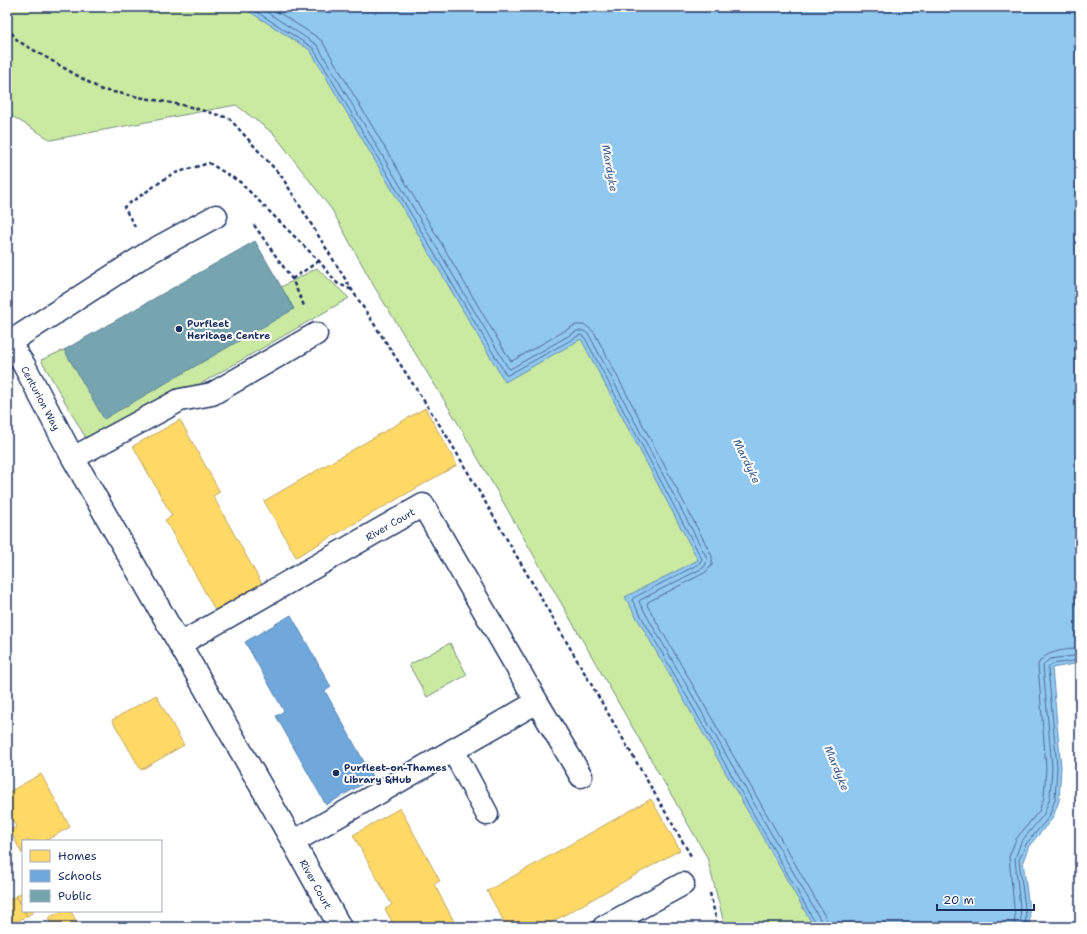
<svg xmlns="http://www.w3.org/2000/svg" width="1087" height="934" viewBox="0 0 1087 934" font-family="'Shantell Sans',sans-serif">
	<style>
		.green { fill: #cbeaa1; stroke: #738c80 }
		.water { fill: #91c8ef; stroke: #628bb5 }
		.homes { fill: #ffd966; stroke: #bba664 }
		.schools { fill: #6fa8dc; stroke: #5684b6 }
		.public { fill: #76a5af; stroke: #5b8297 }
		.lines { fill: none; stroke-linecap: round; stroke-linejoin: round }
		.shore { stroke: #4a6c98; stroke-width: 1 }
		.minor-casing { stroke: #1b2f5e; stroke-width: 25 }
		.path { stroke: #1b2f5e; stroke-width: 2.5; stroke-dasharray: 4 3; stroke-linecap: butt }
		.minor { stroke: #fff; stroke-width: 22 }
		.poi-dot { fill: #1b2f5e; stroke: #fff; stroke-width: 1.5 }
		.labels { text-anchor: middle; stroke-width: 4; stroke-linejoin: round; paint-order: stroke }
		.poi-label { font-size: 10px; font-weight: bold; fill: #1b2f5e; stroke: #fff; text-anchor: start }
		.street-label { font-size: 10px; fill: #1b2f5e; stroke: #fff }
		.water-label { font-size: 11px; font-style: italic; fill: #3e5d8a; stroke: #fff }
	</style>
	<rect width="100%" height="100%" fill="#fff"/>
	<filter id="ink" filterUnits="userSpaceOnUse"><feTurbulence type="fractalNoise" baseFrequency=".025" numOctaves="2"/><feDisplacementMap in="SourceGraphic" scale="8" xChannelSelector="R" yChannelSelector="G"/><feConvolveMatrix kernelMatrix="1 2 1 2 8 2 1 2 1" color-interpolation-filters="sRGB"/></filter>
	<g filter="url(#ink)">
		<!-- green -->
		<path class="green" d="M7,7h426l153,222 242,698h-103l-18,-70 -255,-444 -77,-125 -43,-78 -58,-76 -38,-29 -185,35 -44,-27z
			M317,268l32,30 -258,149 -50,-87 23,-10 230,-41 -13,-22z
			M450,643l17,32 -40,22 -18,-32z"/>
		<!-- water -->
		<path class="water" d="M242,7h838v656l-28,5 9,99 -2,34 -7,18 -23,27 -6,15 7,56 -1,10h-215l-189,-330 73,-37 -117,-221 -76,43 -195,-332z"/>
		<!-- homes -->
		<path class="homes" d="M425,408l32,57 -161,92 -32,-56z
			M180,420l40,72 -7,4 49,88 -47,26 -50,-90 7,-4 -39,-70z
			M156,695l28,50 -43,25 -29,-50z
			M41,774l29,53 -25,14h-22l-1,13 -12,-24 6,-3 -9,-17v-17z
			M651,799l29,51 -137,77h-36l-20,-36z
			M400,808l40,73 -6,3 23,43h-62l-10,-18 7,-4 -39,-70z
			M23,892v16l-7,-12z
			M16,896l7,12v3h1l3,5 -20,11v-26z
			M24,911h11l-8,5z
			M61,911h10l8,16h-26l-5,-9z
			M124,923l3,4h-10z"/>
		<!-- schools -->
		<path class="schools" d="M291,615l40,72 -6,4 48,87 -47,27 -50,-89 8,-5 -39,-69z"/>
		<!-- public -->
		<path class="public" d="M255,241l39,68 -190,110 -40,-69z"/>
		<g class="lines">
			<!-- shore -->
			<path class="shore" d="M249,7l64,41 193,327h2l70,-39 3,-1 4,3 117,221 -3,5 -66,34 -1,2 184,324 1,3
				M259,7l58,38 191,323 2,1 67,-38h7l5,4 118,223 -1,6 -3,4 -63,32 -1,2 182,319 1,6
				M270,7l47,30 5,4 188,319 2,1 63,-36h10l9,7 118,224v9l-6,7 -58,30 -1,3 179,313 2,9
				M1014,927l1,-10 -6,-60 7,-18 23,-28 5,-14 2,-29 -8,-103c5,-14 28,-16 42,-16
				M1020,927l1,-10 -6,-58 6,-17 23,-28 6,-16 2,-31 -9,-101 3,-4 4,-3 30,-4
				M1025,927l1,-10 -7,-57 7,-16 23,-27 6,-18 2,-32 -9,-99 4,-4 28,-4"/>
			<defs>
				<path id="minor" d="M7,339l17,26 49,93 220,384 47,85
					M10,342l138,-89 68,-37
					M73,458l107,-58 32,-6 104,-60
					M180,644l243,-139 114,197 -244,140
					M537,702l44,74
					M453,750l34,64
					M604,927l79,-43"/>
			</defs>
			<!-- minor casing -->
			<use href="#minor" class="minor-casing"/>
			<!-- path -->
			<path class="path" d="M7,27l11,14 84,49 85,16 42,12 53,59 70,113 96,148 243,418
				M254,225l38,54 13,29
				M135,227l-11,-20 48,-33 37,-11 31,19 79,79 18,22 15,7
				M292,279l27,-18
				M710,893l8,34"/>
			<!-- minor -->
			<use href="#minor" class="minor"/>
		</g>
	</g>
	<!-- markers -->
	<g class="poi-dot">
		<circle cx="179" cy="329" r="4"/>
		<circle cx="336" cy="773" r="4"/>
	</g>
	<g class="labels">
		<!-- poi labels -->
		<g class="poi-label">
			<text x="187" y="327">Purfleet<tspan x="187" dy="12">Heritage Centre</tspan></text>
			<text x="344" y="771">Purfleet-on-Thames<tspan x="344" dy="12">Library &amp;Hub</tspan></text>
		</g>
		<!-- street labels -->
		<g class="street-label">
			<text transform="translate(41 398) rotate(62)" y="4">Centurion Way</text>
			<text transform="translate(390 524) rotate(-30)" y="4">River Court</text>
			<text transform="translate(316 884) rotate(61)" y="4">River Court</text>
		</g>
		<!-- water labels -->
		<g class="water-label">
			<text transform="translate(610 168) rotate(80)" y="4">Mardyke</text>
			<text transform="translate(747 461) rotate(64)" y="4">Mardyke</text>
			<text transform="translate(837 768) rotate(68)" y="4">Mardyke</text>
		</g>
	</g>
	<!-- margin -->
	<rect width="1087" height="934" fill="none" stroke="#fff" stroke-width="24"/>
	<rect x="12" y="12" width="1063" height="910" fill="none" stroke="#1b2f5e" stroke-width="1.5" filter="url(#ink)"/>
	<!-- legend -->
	<rect x="22" y="840" width="140" height="72" fill="#ffffff" stroke="#a4acbf"/>
	<rect x="30" y="850" width="20" height="12" fill="#ffd966" stroke="#a4acbf"/>
	<text x="58" y="860" font-size="12" fill="#1b2f5e">Homes</text>
	<rect x="30" y="870" width="20" height="12" fill="#6fa8dc" stroke="#a4acbf"/>
	<text x="58" y="880" font-size="12" fill="#1b2f5e">Schools</text>
	<rect x="30" y="890" width="20" height="12" fill="#76a5af" stroke="#a4acbf"/>
	<text x="58" y="900" font-size="12" fill="#1b2f5e">Public</text>
	<!-- scale -->
	<path d="M937 904v6h97v-6" fill="none" stroke="#1b2f5e" stroke-width="2"/>
	<text x="943" y="904" font-size="12" fill="#1b2f5e" stroke="#ffffff" stroke-width="3" paint-order="stroke">20 m</text>
</svg>
